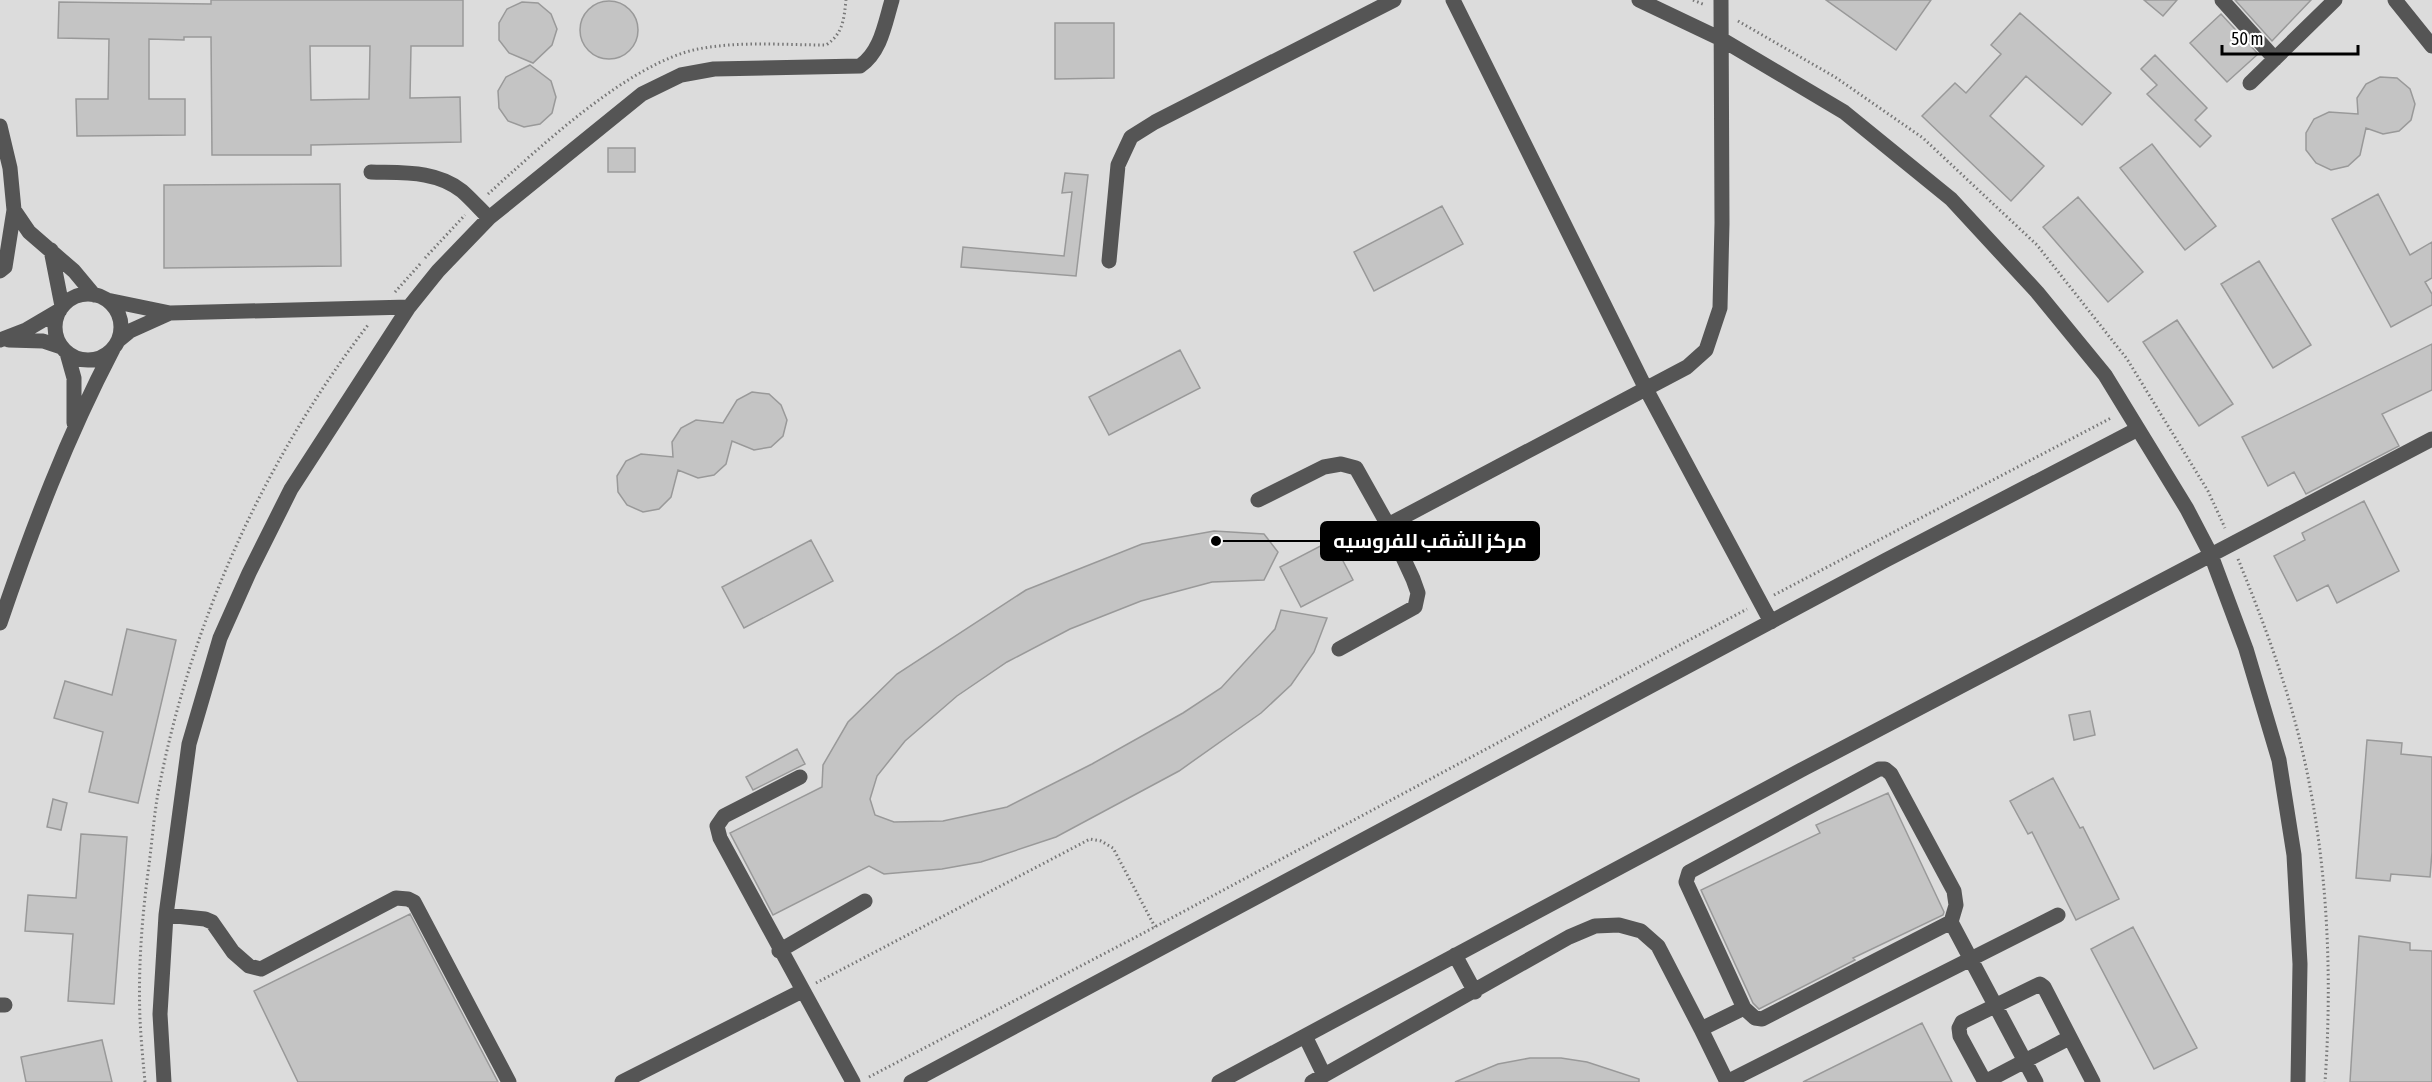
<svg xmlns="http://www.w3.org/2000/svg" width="2432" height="1082" viewBox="0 0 2432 1082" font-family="'Asap Condensed',Cairo,sans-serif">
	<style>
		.green { fill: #dcdcdc }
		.building { fill: #c4c4c4; stroke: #999; stroke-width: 1.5; fill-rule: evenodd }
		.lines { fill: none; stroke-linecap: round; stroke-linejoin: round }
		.path { stroke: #777; stroke-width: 3; stroke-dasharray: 1.5 3; stroke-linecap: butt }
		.minor { stroke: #555; stroke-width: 15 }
		.leader { fill: none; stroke: #000; stroke-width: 2 }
		.callout-dot { fill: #000; stroke: #fff; stroke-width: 2 }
		.callout { fill: #000; stroke: #000; stroke-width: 2 }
		.callout-label { font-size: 20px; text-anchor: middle; font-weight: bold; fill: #fff }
	</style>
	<rect width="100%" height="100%" fill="#fff"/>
	<!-- green -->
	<path class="green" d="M0,0h2432v1082h-2432z"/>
	<!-- building -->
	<path class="building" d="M211,0h252v46h-52l-1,52 50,-1 1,45 -150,3v10h-99l-1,-118h-27v3l-35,-1v60h36v36l-108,1 -1,-37h32l1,-60 -51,-1 1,-36 152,2zM310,46h60l-1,53 -58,1z
		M1826,0h105l-35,50z
		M2144,0h33l-14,16z
		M2235,0h76l-39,41z
		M580 30a29 29 0 1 1 58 0a29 29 0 1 1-58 0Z
		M522,2l16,1 13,11 6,15 -5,16 -19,18 -24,-10 -10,-13v-17l8,-14z
		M2020,13l91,80 -29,32 -56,-49 -36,40 54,50 -33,35 -89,-85 33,-33 11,10 35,-39 -10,-9z
		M2221,14l37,40 -31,28 -37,-39z
		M1055,23h59v55l-59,1z
		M2155,55l52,53 -12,12 16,16 -11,11 -53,-53 10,-9 -16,-16z
		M530,65l21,16 5,16 -4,16 -12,11 -16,3 -16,-6 -9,-13 -1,-17 8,-14z
		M2380,77l17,1 13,11 5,15 -4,16 -12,11 -16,3 -17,-6 -6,27 -12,11 -17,4 -15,-7 -10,-13v-17l8,-14 15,-7 29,2 -1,-16 9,-14z
		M2152,144l64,82 -31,24 -65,-82z
		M608,148h27v24h-27z
		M1065,173l23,2 -12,101 -115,-9 2,-20 101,9 8,-64 -10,1z
		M340,184l1,82 -177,2v-83z
		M2378,194l32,61 22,-13v36l-7,4 7,12v11l-41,22 -59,-108z
		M2078,197l65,75 -35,30 -65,-75z
		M1442,206l21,38 -89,47 -20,-39z
		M2259,261l52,84 -38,23 -52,-84z
		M2177,320l56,84 -34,22 -56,-84z
		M2432,344v46l-50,24 17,32 -93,48 -12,-22 -26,14 -26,-49z
		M1180,350l20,38 -91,47 -20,-38z
		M752,392l17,2 12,11 6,15 -4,16 -12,11 -17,3 -22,-9 -6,23 -12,11 -16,3 -20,-8 -7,27 -12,12 -16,3 -16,-7 -9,-13 -1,-16 9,-15 15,-7 32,3 -1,-15 9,-14 15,-8 27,3 14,-23z
		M2364,501l35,70 -62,32 -9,-18 -31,16 -23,-45 31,-16 -3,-7z
		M1214,531l50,3 14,18 -14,28 -52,2 -71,19 -71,28 -63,33 -50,34 -52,45 -28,35 -7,23 5,16 19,7 49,-1 64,-14 85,-43 91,-51 38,-25 54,-59 6,-19 46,8 -13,34 -23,33 -30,28 -82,58 -123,66 -75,25 -39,7 -58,5 -15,-8 -96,49 -43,-82 92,-46 1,-22 25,-43 49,-48 129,-84 116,-46z
		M811,540l22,41 -89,47 -22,-41z
		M1332,540l21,40 -52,27 -21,-40z
		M127,629l49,11 -38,163 -49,-11 14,-60 -49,-14 11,-37 47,14z
		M2090,711l5,24 -21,5 -5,-25z
		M2367,740l35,3 -1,11 31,3v95l-2,25 -39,-3 -1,7 -34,-3z
		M797,749l8,15 -52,26 -7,-13z
		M2053,778l27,50 3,-1 36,72 -43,21 -44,-88 -4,2 -18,-33z
		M1888,793l56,119 -1,3 -90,43 2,2 -96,49 -6,-6 -52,-113 119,-57 -4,-8z
		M53,799l14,4 -6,27 -14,-3z
		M81,834l46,3 -13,167 -46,-3 5,-67 -48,-3 3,-36 48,3z
		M410,914l88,168h-200l-44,-91z
		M2133,927l64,121 -43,21 -63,-120z
		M2359,936l51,7v7l22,1v131h-82z
		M1922,1023l30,59h-149z
		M102,1040l10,42h-86l-5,-25z
		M1530,1058h31l26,4 52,17v3h-184l43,-18z"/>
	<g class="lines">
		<!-- path -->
		<path class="path" d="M1693,0l12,5
			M1738,21l97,56 88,61 114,107 90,114 81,132 17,37
			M488,194c52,-47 141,-131 210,-145 41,-8 86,-4 128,-4 17,-11 18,-26 20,-45
			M425,258l40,-43
			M395,292l26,-29
			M2238,559c24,59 47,120 62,182 27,110 33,228 25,341
			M1774,595l337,-177
			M816,983l274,-144 11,2 12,7 42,79
			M869,1077l267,-140 611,-328
			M145,1082c-2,-21 -4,-42 -5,-63 -2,-52 2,-103 9,-154 3,-24 5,-49 9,-72 32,-169 106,-333 210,-468"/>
		<!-- minor -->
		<path class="minor" d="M1453,0l193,389 125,233
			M1639,0l82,39 123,73 107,87 86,93 68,83 82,134 24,46 35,94 33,111 15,95 6,109 -2,118
			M2222,0l53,59
			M2395,0l37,46
			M2250,83l85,-83
			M0,126l10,42 4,42 15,22 45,39 20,24
			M371,172c31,1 65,-2 91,19 9,8 18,18 27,27
			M51,250l11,56
			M1109,261l9,-96 13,-28 24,-15 239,-122
			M0,271l5,-4 9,-57
			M55 327a33 33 0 1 1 66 0a33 33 0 1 1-66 0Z
			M107,300l63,13 239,-6 29,-36 51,-53 153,-124 39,-19 33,-6 146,-3c21,-14 25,-43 32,-66
			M0,340l26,-10 34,-20
			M9,340l34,1 18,6
			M119,340l11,-9 40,-18
			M67,353l7,25v45
			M1258,500l66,-33 17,-3 15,4 32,57 25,54 5,14 -3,14 -76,42
			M1388,525l299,-158 19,-17 14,-42 2,-85 -1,-223
			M0,623c32,-94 67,-186 113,-274
			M800,777l-76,39 -7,10 3,12 133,244
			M166,915l39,4 7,3 21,30 16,14 12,3 135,-71 12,1 6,3 95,180
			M1951,922l-189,97 -7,-1 -11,-10 -58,-126 3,-10 190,-103h6l6,5 63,117 2,14 -5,17 85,160
			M779,951l86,-50
			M1455,955l20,37
			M0,1005h5
			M1701,1029l26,53
			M1305,1036l19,39
			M164,1082l-4,-68 6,-99 23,-171 31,-106 29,-65 42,-84 118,-182
			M622,1082l180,-91
			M911,1082l975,-522 252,-131
			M1219,1082l586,-314 627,-329
			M1312,1082l257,-145 26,-11 24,-1 22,6 17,15 43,83 43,-21
			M1727,1082l331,-167
			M1985,1082l-25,-46 -1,-8 3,-6 78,-38 4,3 49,95
			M1985,1082l84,-44"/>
	</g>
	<!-- callouts -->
	<path class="leader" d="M1216 541L1321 541"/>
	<circle class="callout-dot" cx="1216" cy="541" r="6"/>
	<rect class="callout" x="1321" y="522" width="218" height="38" rx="6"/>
	<g class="callout-label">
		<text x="1430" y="548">مركز الشقب للفروسيه</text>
	</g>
	<!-- scale -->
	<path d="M2222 45v9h136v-9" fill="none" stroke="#000000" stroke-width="3"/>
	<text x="2231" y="45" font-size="18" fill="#000000" stroke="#ffffff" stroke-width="4.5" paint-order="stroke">50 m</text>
</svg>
